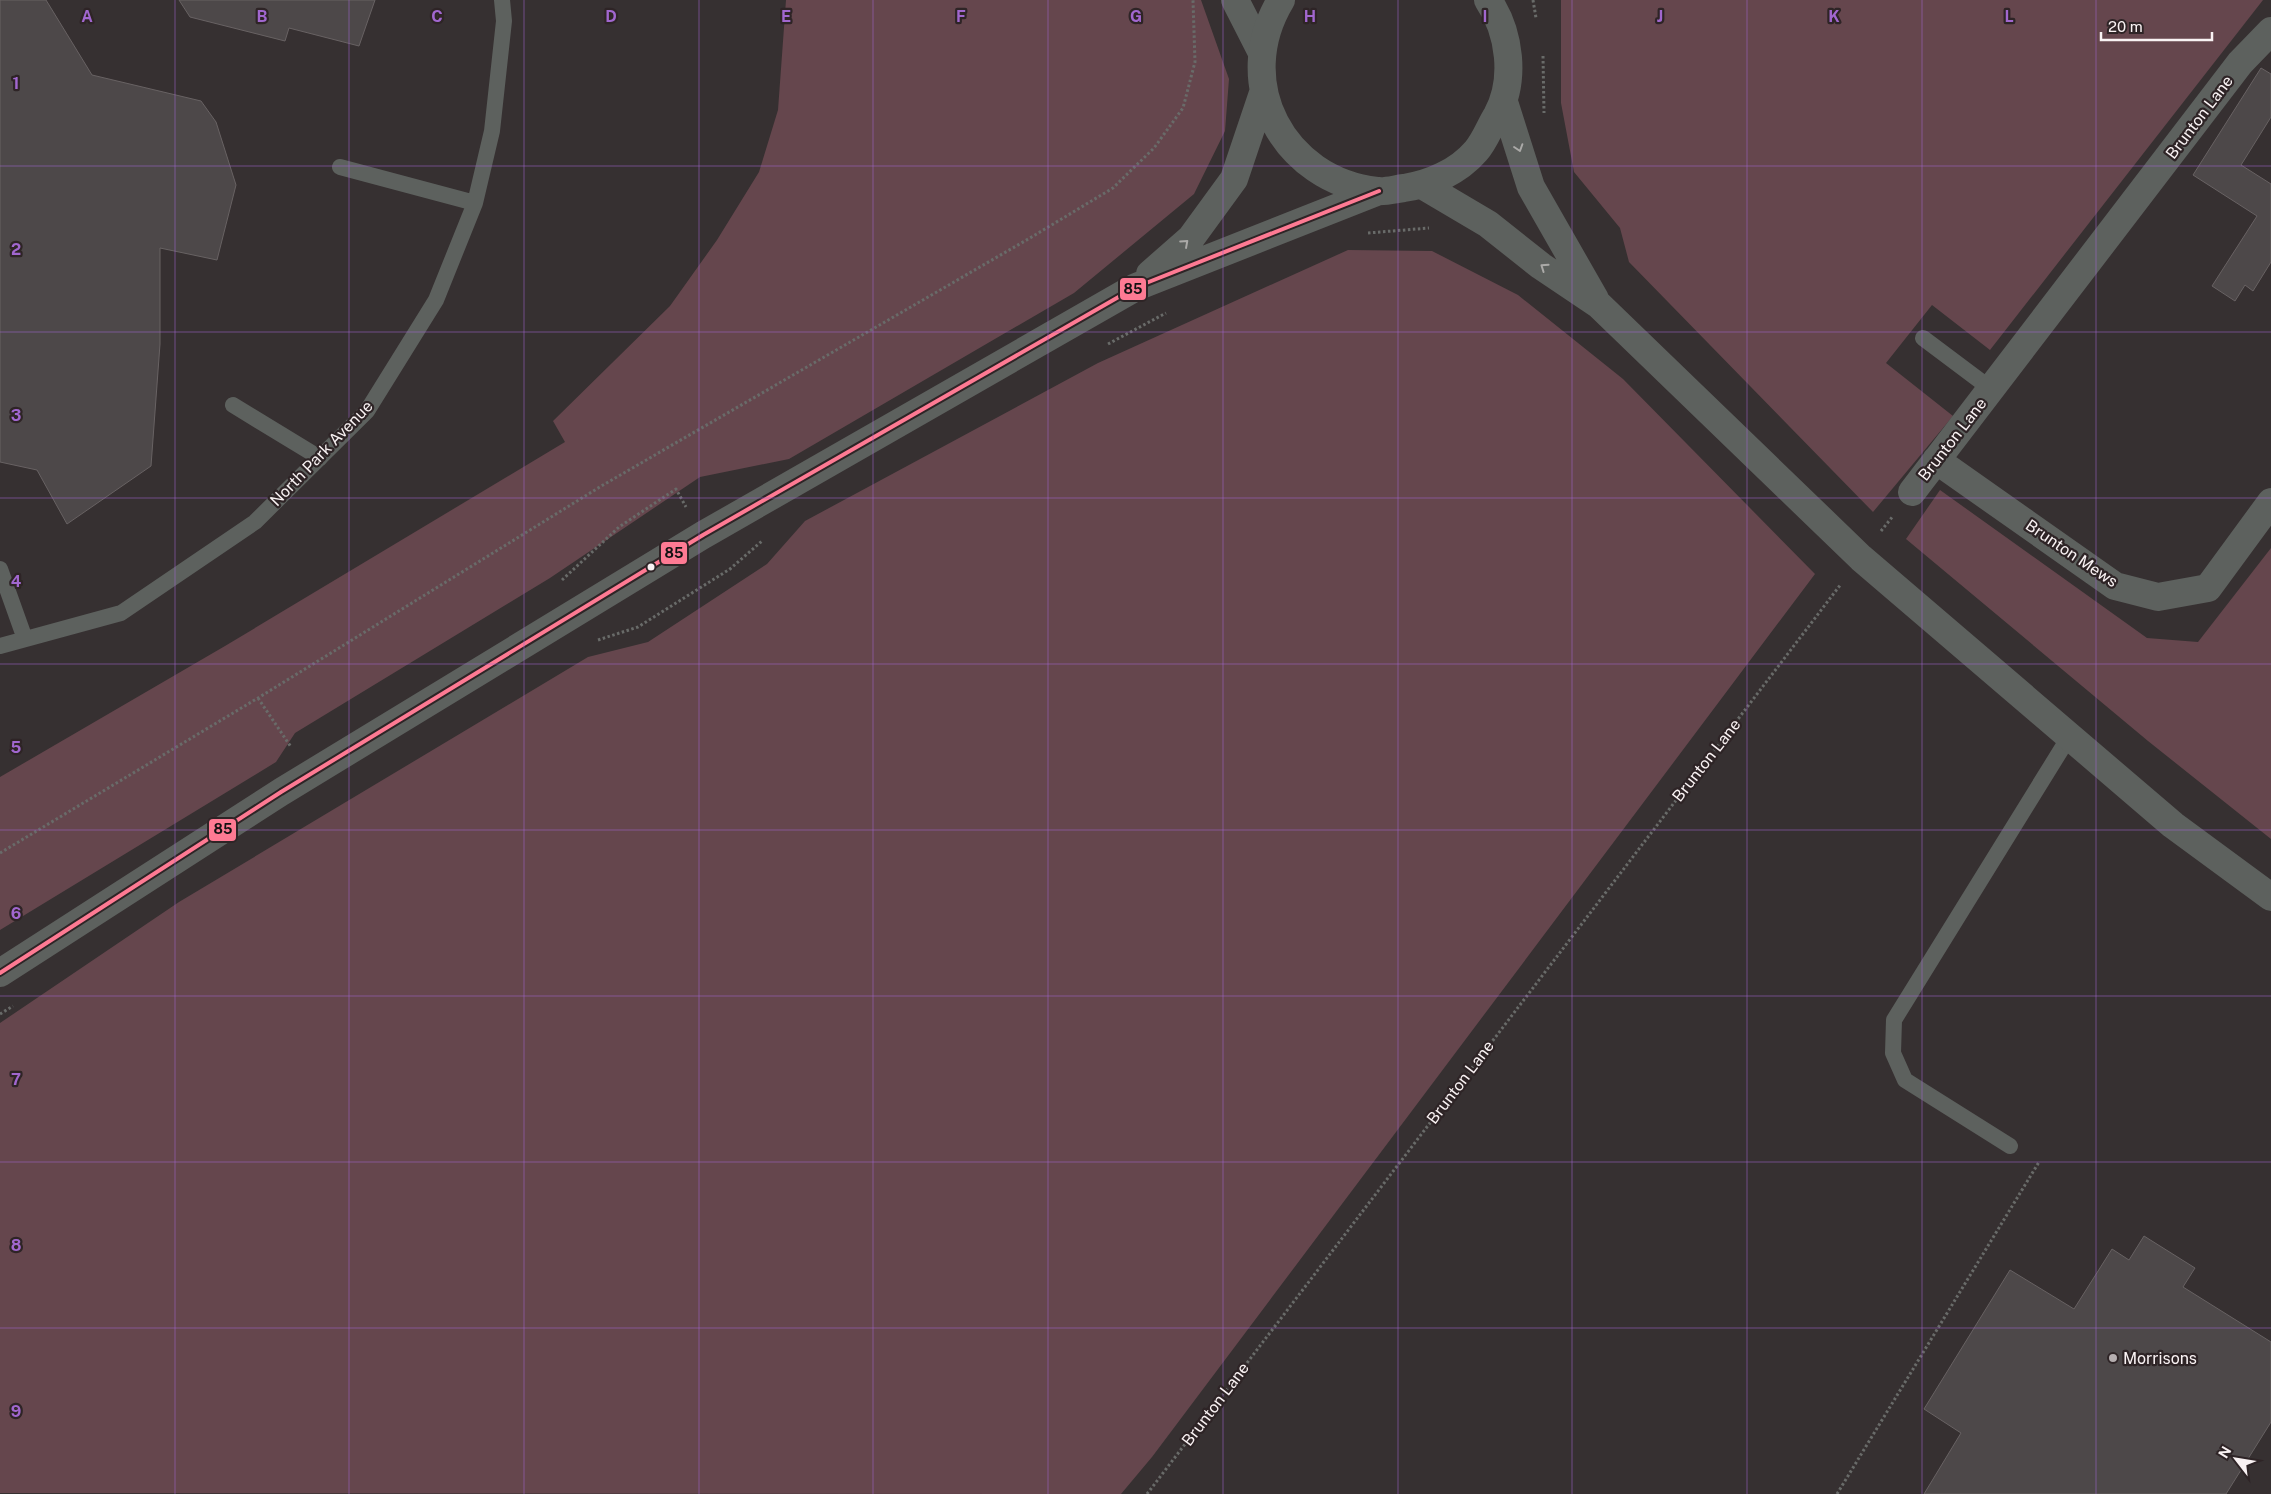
<svg xmlns="http://www.w3.org/2000/svg" width="2271" height="1494" viewBox="0 0 2271 1494" font-family="'Public Sans',sans-serif">
	<style>
		.green { fill: #65464d }
		.building { fill: #4d4849; stroke: #686263 }
		.lines { fill: none; stroke-linecap: round; stroke-linejoin: round }
		.path { stroke: #696b69; stroke-width: 3; stroke-dasharray: 2.5 2.5; stroke-linecap: butt }
		.service { stroke: #5d615e; stroke-width: 16 }
		.minor { stroke: #5d615e; stroke-width: 28 }
		.tertiary { stroke: #5d615e; stroke-width: 28 }
		.bus-1-casing { stroke: #2e2426; stroke-width: 8 }
		.bus-1 { stroke: #fe7a93; stroke-width: 4 }
		.oneway { stroke: #abaaa8 }
		.grid { fill: none; stroke: #a167cf; stroke-width: 1; stroke-opacity: 0.55 }
		.bus-dot { fill: #f9f2f3; stroke: #2e2426; stroke-width: 2 }
		.poi-dot { fill: #b5aeaf; stroke: #2e2426; stroke-width: 2 }
		.labels { text-anchor: middle; stroke-width: 4.5; stroke-linejoin: round; paint-order: stroke }
		.street-label { font-size: 16px; fill: #f9f2f3; stroke: #2e2426 }
		.poi-label { font-size: 16px; fill: #f9f2f3; stroke: #2e2426; text-anchor: start }
		.grid-label { font-size: 16px; text-anchor: middle; font-weight: bold; fill: #a167cf; stroke: #2e2426; stroke-width: 4.5; stroke-linejoin: round; paint-order: stroke }
		.line-badge { stroke: #2e2426; stroke-width: 2 }
		.pale-badge-label { font-size: 14px; text-anchor: middle; font-weight: bold; fill: #111 }
	</style>
	<rect width="100%" height="100%" fill="#363031"/>
	<!-- green -->
	<path class="green" d="M786,0h415l28,79 -4,52 -31,63 -120,99 -285,166 -89,18 -150,101 -255,155 -19,29 -276,168v-153l225,-131 340,-204 -12,-21 117,-115 47,-66 42,-68 19,-62z
		M1561,0h702l-273,350 -58,-45 -46,58 67,53 -80,96 -244,-250 -9,-34 -46,-56 -13,-69z
		M1348,250l84,1 86,44 105,84 192,195 -663,883 -31,37 -1121,-1v-470l179,-121 409,-245 60,-15 119,-78 38,-43 293,-158z
		M1940,490l207,148 51,4 73,-94v291l-123,-98 -242,-202z"/>
	<!-- building -->
	<path class="building" d="M0,0h46l46,75 109,26 15,21 20,63 -19,75 -57,-12v96l-9,122 -84,58 -30,-54 -37,-8z
		M179,0h196l-16,46 -70,-18 -4,13 -95,-24z
		M2261,68l10,6v43l-30,48 30,19v78l-18,29 -8,-6 -10,16 -23,-15 45,-70 -64,-41z
		M2144,1236l51,32 -12,19 88,55v80l-45,72h-302l37,-61 -37,-24 86,-139 64,39 38,-60 17,11z"/>
	<g class="lines">
		<!-- path -->
		<path class="path" d="M1533,0l3,18
			M1543,56l1,57
			M1368,233l61,-5
			M1108,344l58,-31
			M1881,531l12,-15
			M562,580l57,-53 57,-38 10,18
			M598,640l40,-13 92,-58 32,-28
			M258,698l33,49
			M0,853l258,-155 345,-213 427,-247 83,-50 41,-40 29,-40 12,-46 -2,-62
			M0,1014l13,-8
			M1147,1494l694,-910
			M1837,1494l202,-332"/>
		<!-- service -->
		<path class="service" d="M340,167l135,36
			M1923,338l68,51
			M233,405l87,53
			M0,569l25,70
			M0,646l121,-33 134,-91 112,-111 69,-111 39,-97 17,-72 12,-110 -2,-21
			M2010,1146l-105,-66 -12,-27 1,-33 175,-283"/>
		<!-- minor -->
		<path class="minor" d="M1235,0l26,51
			M1936,460l179,126 43,11 50,-9 63,-86
			M1912,492l328,-429 31,-32"/>
		<!-- tertiary -->
		<path class="tertiary" d="M1281,0c-50,83 2,180 96,191 9,1 18,-2 27,-3 26,-4 54,-16 72,-37 9,-10 14,-25 21,-36 19,-35 13,-83 -9,-115
			M1504,102l27,85 64,112
			M1422,185l66,39 53,42 58,39 262,253 312,267 98,72
			M1150,274l41,-36 43,-59 29,-86
			M0,973l281,-181 422,-257 433,-248 243,-96"/>
		<defs>
			<path id="bus-1" d="M0,973l281,-181 422,-257 433,-248 243,-96"/>
		</defs>
		<!-- bus-1 casing -->
		<use href="#bus-1" class="bus-1-casing"/>
		<!-- bus-1 -->
		<use href="#bus-1" class="bus-1"/>
	</g>
	<!-- one-way arrows -->
	<defs><path id="oneway-chevron" d="M-2-3.5L2.5 0L-2 3.5" fill="none" stroke-width="1.6" stroke-linecap="round" stroke-linejoin="round" transform="scale(1.25)"/></defs>
	<g class="oneway">
		<use href="#oneway-chevron" transform="translate(1519 148) rotate(72)"/>
		<use href="#oneway-chevron" transform="translate(1185 243) rotate(-42)"/>
		<use href="#oneway-chevron" transform="translate(1544 267) rotate(-145)"/>
	</g>
	<!-- grid -->
	<path class="grid" d="M175,0v1494M349,0v1494M524,0v1494M699,0v1494M873,0v1494M1048,0v1494M1223,0v1494M1398,0v1494M1572,0v1494M1747,0v1494M1922,0v1494M2096,0v1494M0,166h2271M0,332h2271M0,498h2271M0,664h2271M0,830h2271M0,996h2271M0,1162h2271M0,1328h2271"/>
	<!-- markers -->
	<circle class="bus-dot" cx="651" cy="567" r="4.5"/>
	<circle class="poi-dot" cx="2113" cy="1358" r="5"/>
	<g class="labels">
		<!-- street labels -->
		<g class="street-label">
			<text transform="translate(2199 117) rotate(-53)" y="6">Brunton Lane</text>
			<text transform="translate(1952 439) rotate(-52)" y="6">Brunton Lane</text>
			<text transform="translate(321 453) rotate(-46)" y="6">North Park Avenue</text>
			<text transform="translate(2072 553) rotate(34)" y="6">Brunton Mews</text>
			<text transform="translate(1706 760) rotate(-52)" y="6">Brunton Lane</text>
			<text transform="translate(1460 1082) rotate(-53)" y="6">Brunton Lane</text>
			<text transform="translate(1215 1404) rotate(-53)" y="6">Brunton Lane</text>
		</g>
		<!-- poi labels -->
		<g class="poi-label">
			<text x="2123" y="1364">Morrisons</text>
		</g>
	</g>
	<g class="grid-label">
		<text x="87" y="22">A</text>
		<text x="262" y="22">B</text>
		<text x="437" y="22">C</text>
		<text x="611" y="22">D</text>
		<text x="786" y="22">E</text>
		<text x="961" y="22">F</text>
		<text x="1136" y="22">G</text>
		<text x="1310" y="22">H</text>
		<text x="1485" y="22">I</text>
		<text x="1660" y="22">J</text>
		<text x="1834" y="22">K</text>
		<text x="2009" y="22">L</text>
		<text x="16" y="89">1</text>
		<text x="16" y="255">2</text>
		<text x="16" y="421">3</text>
		<text x="16" y="587">4</text>
		<text x="16" y="753">5</text>
		<text x="16" y="919">6</text>
		<text x="16" y="1085">7</text>
		<text x="16" y="1251">8</text>
		<text x="16" y="1417">9</text>
	</g>
	<g class="line-badge">
		<rect x="1119" y="277" width="28" height="24" rx="5" fill="#fe7a93"/>
		<rect x="660" y="541" width="28" height="24" rx="5" fill="#fe7a93"/>
		<rect x="208" y="818" width="29" height="24" rx="5" fill="#fe7a93"/>
	</g>
	<g class="pale-badge-label">
		<text x="1133" y="294">85</text>
		<text x="674" y="558">85</text>
		<text x="223" y="834">85</text>
	</g>
	<!-- north arrow -->
	<g transform="translate(2236 1459) rotate(301)" stroke="#2e2426" stroke-width="4" paint-order="stroke">
	<path d="M0-4L9 19L0 12L-9 19Z" fill="#f9f2f3"/>
	<text y="-8" font-size="14" font-weight="bold" text-anchor="middle" fill="#f9f2f3">N</text>
	</g>
	<!-- scale -->
	<path d="M2101 32v8h111v-8" fill="none" stroke="#f9f2f3" stroke-width="2.5"/>
	<text x="2108" y="32" font-size="15" fill="#f9f2f3" stroke="#2e2426" stroke-width="4" paint-order="stroke">20 m</text>
</svg>
